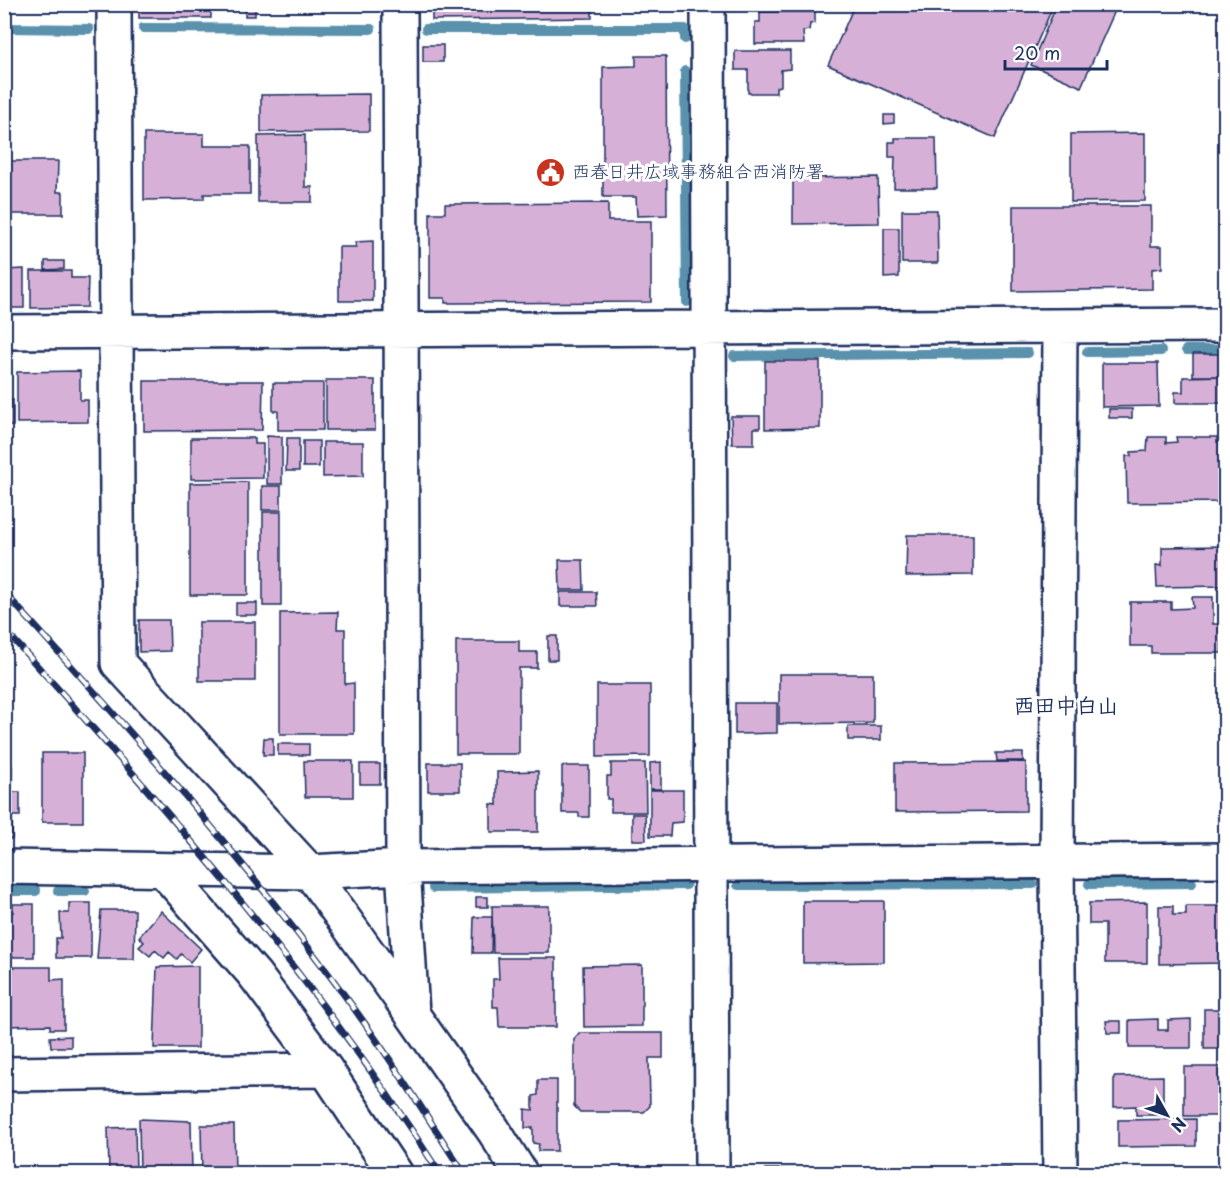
<svg xmlns="http://www.w3.org/2000/svg" width="1230" height="1178" viewBox="0 0 1230 1178" font-family="'Playpen Sans','Klee One',sans-serif">
	<style>
		.lines { fill: none; stroke-linecap: round; stroke-linejoin: round }
		.stream { stroke: #5a91ac; stroke-width: 10 }
		.building { fill: #d7b0d7; stroke: #1b2f5e; stroke-width: 1.5 }
		.minor-casing { stroke: #1b2f5e; stroke-width: 38 }
		.minor { stroke: #fff; stroke-width: 33 }
		.rail-casing { stroke: #1b2f5e; stroke-width: 7 }
		.rail { stroke: #fff; stroke-width: 4.5; stroke-dasharray: 14; stroke-linecap: butt }
		.labels { text-anchor: middle; stroke-width: 6; stroke-linejoin: round; paint-order: stroke }
		.poi-label { font-size: 18px; fill: #1b2f5e; stroke: #fff; text-anchor: start }
		.quarter-label { font-size: 21px; font-weight: bold; fill: #1b2f5e; stroke: #fff }
	</style>
	<rect width="100%" height="100%" fill="#fff"/>
	<filter id="ink" filterUnits="userSpaceOnUse"><feTurbulence type="fractalNoise" baseFrequency=".0167" numOctaves="2"/><feDisplacementMap in="SourceGraphic" scale="12" xChannelSelector="R" yChannelSelector="G"/><feConvolveMatrix kernelMatrix="1 2 1 2 8 2 1 2 1" color-interpolation-filters="sRGB"/></filter>
	<g filter="url(#ink)">
		<g class="lines">
			<!-- stream -->
			<path class="stream" d="M4,28l85,1
				M143,28l228,1
				M426,29h259v10
				M685,71l2,231
				M1186,350h40
				M1087,352l74,-1
				M734,356l294,-3
				M1089,884l103,-1
				M738,885l295,-1
				M433,888l253,-3
				M4,891h32
				M58,891h27"/>
		</g>
		<!-- building -->
		<path class="building" d="M139,4h97v1h-25v13h-72z
			M432,4h160v14l-160,2z
			M855,4h199l-59,134 -167,-73z
			M1057,4h61l-37,83 -50,-22z
			M245,5h10v11h-10z
			M760,12h55v11l-5,1 -1,6 -6,1 1,13h-49v-22h5z
			M423,45h20v17h-20z
			M735,51h55v18l-9,1v16l-5,1v6h-28v-23h-13z
			M636,56h30l1,159 -30,1 -1,-19h-33v-130l33,-1z
			M369,94v37l-108,1v-37z
			M884,115h10v8l-10,1z
			M1145,133v68l-74,1v-68z
			M144,134h60v12h46v48h-46v5l-60,1z
			M305,135v52h7v15h-54v-66z
			M895,138h41l1,50h-43l1,-31h-6v-15h6z
			M4,161h54l-1,31h6v22h-59z
			M878,177l1,46 -86,1v-46z
			M608,203v18h43v81l-206,1v-5h-15v-85h15v-9z
			M1013,206h138v40h11v22l-10,1v20l-139,2z
			M902,210h35l1,53h-36z
			M884,228h15v49l-15,1z
			M373,241v60h-34v-54h17l-1,-5z
			M45,261h19v8l-19,1z
			M24,269v39h-20v-38z
			M31,271h40v7h17l-1,29 -56,1z
			M1193,354h33v22h-33z
			M765,361h55v67l-55,1z
			M1102,363h56l1,43 -57,1z
			M80,371v29h8v22l-71,1v-51z
			M1225,376v27h-50v-11h8v-15z
			M326,380h49v50h-49z
			M144,381h119l-1,49 -118,1z
			M273,383h50v47h-45v-19h-5z
			M4,400h9v26h-9z
			M1109,409h23v9h-23z
			M731,416h29v12h-6v16h-22z
			M267,436l15,1v47h-15z
			M1148,437h18v6l11,-1 -1,-5h41v5h9v60l-99,1 -1,-47h5v-4l16,-1z
			M191,438h64v6h8v34l-72,1z
			M287,438h12v33h-13z
			M303,441h16v26h-16z
			M323,442h40v34l-40,1z
			M248,482v113h-58v-112z
			M262,486h19v24h-19z
			M263,512h18v94h-18z
			M907,535h66v40l-67,1z
			M1226,546v40l-69,1 -1,-22 6,1v-19z
			M559,560h24l1,30h-24z
			M560,592h36l1,14h-37z
			M1192,597h21v27h9v29h-71v-7h-21v-44h41v7l22,-1z
			M236,603h21v12h-21z
			M338,612l-1,17h8v55l9,-1v51h-74v-121z
			M139,620h30l1,31 -31,1z
			M199,622h56v59h-56z
			M548,636h9v24h-9z
			M456,641h63v11h18v16h-18v86h-63z
			M779,674h94v49l-94,1z
			M597,685h53v71l-53,1z
			M735,703h42v30l-42,1z
			M848,726h33v14h-33z
			M264,738h9v17h-10z
			M278,744h31v11h-31z
			M42,753h41v69h-41z
			M996,753h27v8h-26z
			M304,761h49v36h-48z
			M661,762v27h-11v-26z
			M1026,762v49l-131,1v-49z
			M428,763h32v28h-32z
			M611,763h34l1,49h-35v-13h-4v-23h4z
			M360,764h20v20h-20z
			M4,766h8v26h8v24h-8v23h-8z
			M562,766h27v51h-10v-4h-17z
			M538,771v61h-47v-28l6,1v-33z
			M650,790h33v32l-12,1 -1,13h-20z
			M632,814h13l1,26h-14z
			M476,897h12v10h-12z
			M803,901h81v61l-81,1z
			M1147,902v61h-42v-39h-16v-21z
			M69,903h22v55h-35v-20h5l-1,-25h9z
			M13,904h21v53h-30v-44l9,-1z
			M492,906h57v47h-56z
			M1159,906h14v9h13v-9h40v57l-67,1z
			M101,910h34l-1,49h-37z
			M161,911l40,38 -11,13 -9,-8 -4,5 -8,-7 -5,6 -9,-8 -5,6 -11,-9 5,-5 -5,-5z
			M474,917h18l-1,36h-18z
			M498,958h58v69h-57l-1,-20h-5v-28h6z
			M642,965v61l-58,1 -1,-61z
			M198,966v82h-44l3,-81z
			M4,967h47v13l13,-1v50h-14v-4l-46,1z
			M1204,1009h22v40h-22z
			M1158,1019v11h10v-10l23,-1v29h-62v-28z
			M1106,1021h15v12h-14z
			M579,1033h84v25h-14l1,48 -6,6h-64l-6,-6v-67z
			M71,1036v11h-20l-1,-10z
			M1184,1067h42v49h-42z
			M1163,1076v39h-27v-9l-22,1v-30z
			M538,1080h19v71h-19l1,-7 -6,-1v-15h-8v-19l8,1v-14l5,-1z
			M139,1119l52,2 1,53h-52z
			M1196,1119v27l-78,1v-27z
			M201,1125h33l1,49h-33z
			M135,1127l1,47h-27l-1,-46z
			M964,1168h48v6h-48z
			M765,1169h51v5h-51z"/>
		<g class="lines">
			<defs>
				<path id="minor" d="M114,4l4,659 192,209 102,142
					M400,4l3,863 9,147 82,117 27,43
					M708,4l4,1170
					M4,332l1222,-7
					M4,867l306,5 93,-5 823,-7
					M163,870l91,104 72,96 69,104
					M4,1074l322,-4
					M1060,1174l-3,-312 3,-536"/>
			</defs>
			<!-- minor casing -->
			<use href="#minor" class="minor-casing"/>
			<!-- minor -->
			<use href="#minor" class="minor"/>
			<defs>
				<path id="rail" d="M4,592c119,130 236,262 341,404 42,57 80,117 119,178
					M4,629c156,172 311,348 436,545"/>
			</defs>
			<!-- rail casing -->
			<use href="#rail" class="rail-casing"/>
			<!-- rail -->
			<use href="#rail" class="rail"/>
		</g>
	</g>
	<!-- icons -->
	<defs>
		<symbol id="civic-disc" viewBox="-11 -11 22 22"><circle r="9.5" fill="#c8321e" stroke="#fff"/><path d="M-.6-6.5H3V-4.5H.6V-3L4-1V1h2V6H-6V1h2V-1L-.6-3ZM-1.2 2.5V6h2.4V2.5Z" fill="#fff"/></symbol>
	</defs>
	<g fill-rule="evenodd">
		<use href="#civic-disc" x="534" y="156" width="33" height="33"/>
	</g>
	<g class="labels">
		<!-- poi labels -->
		<g class="poi-label">
			<text x="572" y="178">西春日井広域事務組合西消防署</text>
		</g>
		<!-- quarter labels -->
		<g class="quarter-label">
			<text x="1066" y="713">西田中白山</text>
		</g>
	</g>
	<!-- margin -->
	<rect width="1230" height="1178" fill="none" stroke="#fff" stroke-width="24"/>
	<rect x="12" y="12" width="1206" height="1154" fill="none" stroke="#1b2f5e" stroke-width="2" filter="url(#ink)"/>
	<!-- north arrow -->
	<g transform="translate(1167 1115) rotate(130)" stroke="#ffffff" stroke-width="4.5" paint-order="stroke">
	<path d="M0-4.5L10 22L0 15L-10 22Z" fill="#1b2f5e"/>
	<text y="-9" font-size="16" font-weight="bold" text-anchor="middle" fill="#1b2f5e">N</text>
	</g>
	<!-- scale -->
	<path d="M1005 60v9h102v-9" fill="none" stroke="#1b2f5e" stroke-width="3"/>
	<text x="1014" y="60" font-size="18" fill="#1b2f5e" stroke="#ffffff" stroke-width="4.5" paint-order="stroke">20 m</text>
</svg>
